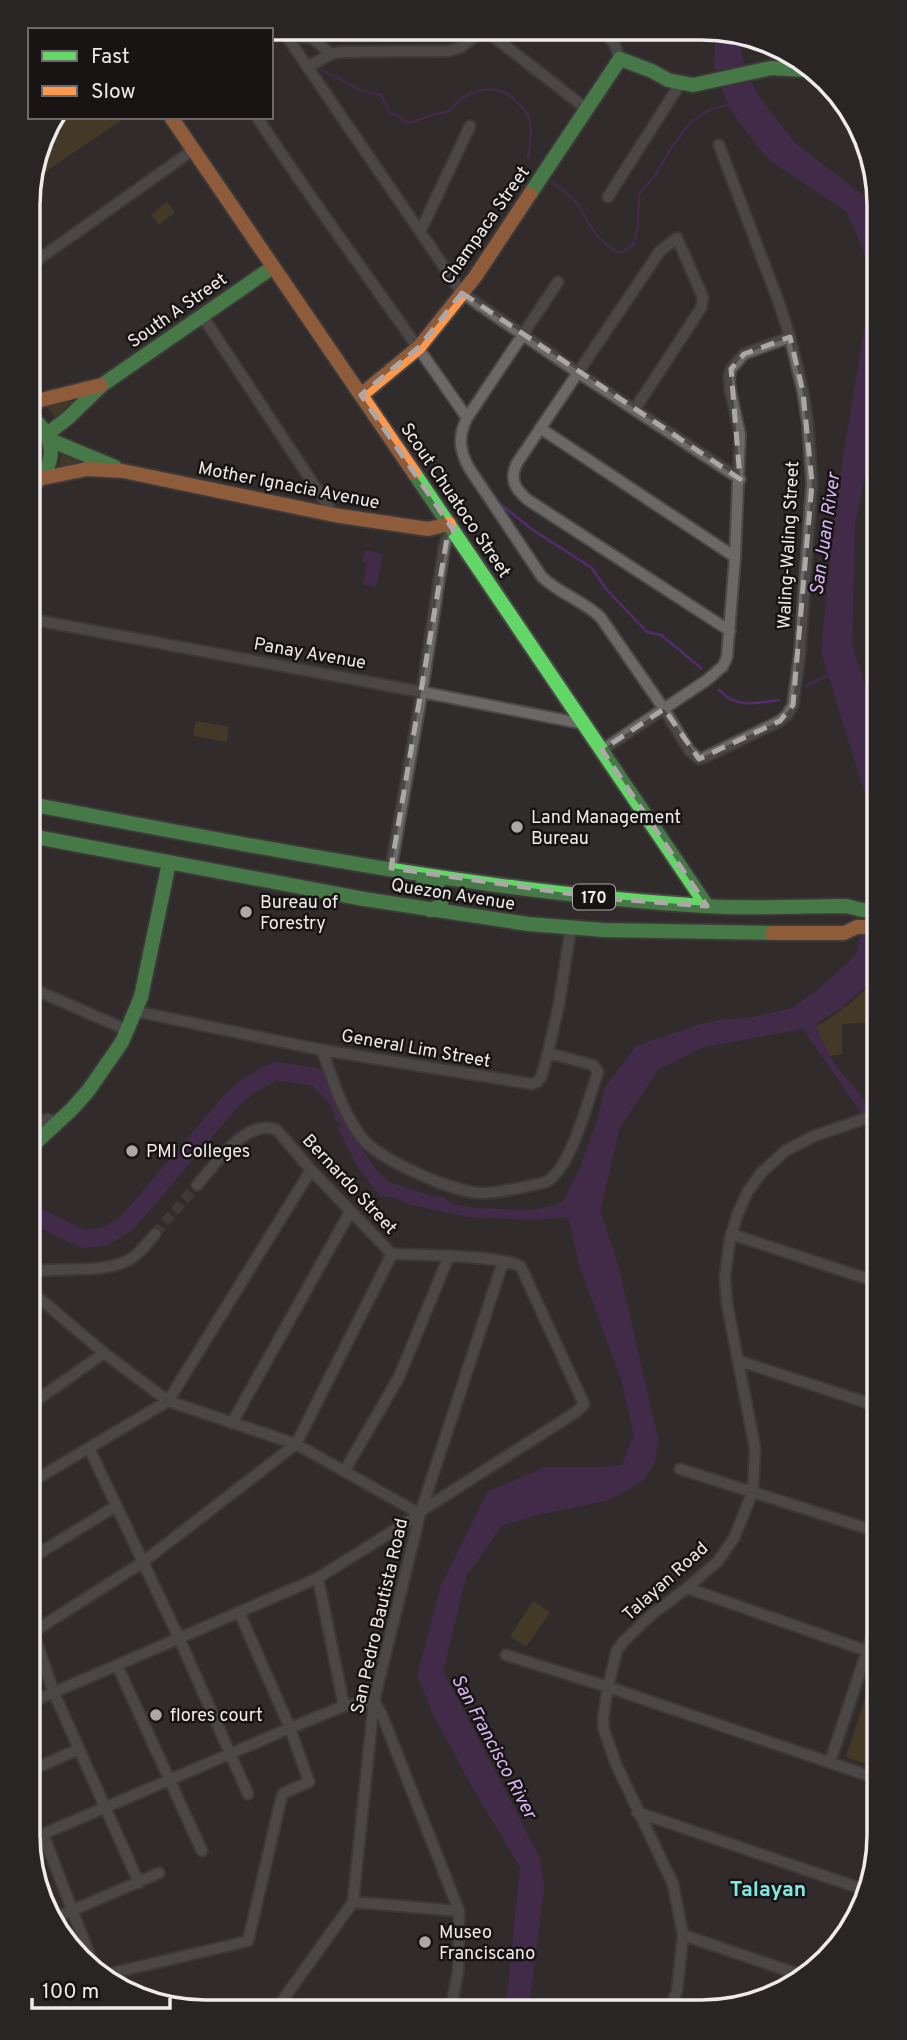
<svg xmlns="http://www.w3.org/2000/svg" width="907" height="2040" viewBox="0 0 907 2040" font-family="Overpass,sans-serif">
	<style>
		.green { fill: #5c4b22 }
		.water { fill: #542b6e }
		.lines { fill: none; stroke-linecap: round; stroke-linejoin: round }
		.stream { stroke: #542b6e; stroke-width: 2.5 }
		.river { stroke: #542b6e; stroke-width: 18 }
		.street-tunnel { stroke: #4e4949; stroke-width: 10; stroke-dasharray: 10 5; stroke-linecap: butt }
		.street-casing { stroke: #4c4848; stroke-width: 14 }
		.fast-casing { stroke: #4c4848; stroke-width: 18 }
		.slow-casing { stroke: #4c4848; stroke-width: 18 }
		.street { stroke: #6b6868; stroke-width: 10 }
		.fast { stroke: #63d668; stroke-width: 14 }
		.slow { stroke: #ff974d; stroke-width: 14 }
		.marked { fill: none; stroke: #ada8a8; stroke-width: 5; stroke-dasharray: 14 9; stroke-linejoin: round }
		.poi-dot { fill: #ada8a8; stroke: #181414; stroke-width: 2.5 }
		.labels { text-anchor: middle; stroke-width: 5; stroke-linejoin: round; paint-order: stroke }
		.shield { fill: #181414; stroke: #afaaaa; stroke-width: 2 }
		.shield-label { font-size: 16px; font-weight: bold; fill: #f0ebeb }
		.street-label { font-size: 18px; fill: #f0ebeb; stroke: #181414 }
		.poi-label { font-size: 18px; fill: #f0ebeb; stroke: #181414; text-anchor: start }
		.water-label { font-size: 19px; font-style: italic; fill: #dab7f6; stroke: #181414 }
		.quarter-label { font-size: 21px; font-weight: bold; fill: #7ee9e3; stroke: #181414 }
		.rim { fill: none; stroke: #f0ebeb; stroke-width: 3.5 }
	</style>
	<rect width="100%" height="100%" fill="#312c2c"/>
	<!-- green -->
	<path class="green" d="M54,117h72l-94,64 14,-54z
		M167,202l8,10 -16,13 -8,-10z
		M91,395l-33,25 -13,-15z
		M29,426c18,16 17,37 0,53z
		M62,450l29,13 -32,3z
		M196,721l33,6 -2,15 -34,-6z
		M876,977v45l-34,2v30l-13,2 -19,-26c25,-14 48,-30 66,-53z
		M533,1601l17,11 -24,35 -16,-11z
		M878,1659v109l-32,-11z
		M160,1706l5,11 -14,6 -5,-11z"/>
	<!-- water -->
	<path class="water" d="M716,31h20l4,2c-1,23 7,42 18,62l37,48 78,60 1,228 -19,94 -3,120 23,71v111l-54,-175 15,-152 35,-212 -8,-39 -17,-38 -74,-49 -15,-16 -24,-33 -13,-27 -6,-21z
		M365,550l18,4 -7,33 -13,-3 4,-21 -5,-1z
		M875,867l1,105 -12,16 -24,21 -25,15c7,14 13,31 23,44 19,25 38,38 38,71l-16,-28 -57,-82 -99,18 -46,23 -38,57 -20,84 19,57 39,171 -3,23 -12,19 -34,19 -66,14 -41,11 -36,52 -23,94 97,187 4,30 -15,119h-25l4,-19 12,-121 -48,-80 -39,-73 -16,-39 24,-89 46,-94 58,-25h54l23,-2 12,-30 -13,-56 -40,-108 -13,-54 -32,3 -68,-3 -61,-13 -11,-6 -17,-2 -24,-34 -17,-34 8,-9 22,39 11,15 10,9 43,14 11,1 10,7 24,4 54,2 26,-5 7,-5 16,-32 17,-47 8,-34 31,-41 61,-21 23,-5 33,-3 39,-9 27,-19 37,-34z"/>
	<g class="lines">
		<!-- stream -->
		<path class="stream" d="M320,69l40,21 21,5 9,18 9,3 8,7c10,-1 16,-5 25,-8 6,-2 12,-2 16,-4 5,-3 8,-8 12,-11 18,-13 37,-15 54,-1 23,19 17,33 14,59
			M552,182c8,7 19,14 25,22 16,23 15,34 43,49l13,-8 5,-19 1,-32 15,-17 18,-30 18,-24 19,-13 20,-5
			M500,504l33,26 59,38 14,21 41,43 14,3 40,33
			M806,686l25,-12
			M719,690c18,19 37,13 60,10"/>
		<!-- river -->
		<path class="river" d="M32,1214l51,25 23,-3 22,-14 103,-121 17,-15 27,-15 42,6 22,24 4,14"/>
		<!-- street-tunnel -->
		<path class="street-tunnel" d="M155,1234l42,-49"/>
		<defs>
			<path id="street" d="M281,28l181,265 115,79 163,107
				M199,29l1,1
				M485,30l103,80
				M603,31l11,12 6,16
				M286,36l26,2 19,16
				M307,67l24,-13 9,-2 109,-1 12,-4 22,-17
				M257,117c67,102 141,200 210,301
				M608,197l72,-113
				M420,232l50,-106
				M29,266l164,-116
				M558,282l-91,136c-9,19 -8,31 2,50l73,109c17,17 43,24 59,41l63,91 25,41 10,9 4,-1 77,-37 7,-6 6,-10 7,-53 12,-169 -4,-58 -5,-33 -13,-55 -11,-34 -60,-158
				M203,317l131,198
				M635,409l66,-101 2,-11 -26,-59 -17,13 -143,212c-8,16 -2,26 11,37l202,131
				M540,428l195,129
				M30,619l392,73 162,32
				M602,750l105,-70 16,-14 4,-9 8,-100 5,-122 -10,-46 -1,-12 2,-8 13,-15 46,-17
				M391,868l31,-176 22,-144 3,-10 7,-7
				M31,988l96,42
				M134,1011l188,39 210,34 5,-2 4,-5 7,-24 11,-49 12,-77
				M322,1050c11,30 20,62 40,88 18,22 92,55 121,55 21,-1 43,-6 63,-11 25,-13 42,-82 52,-110l-5,-7 -45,-12
				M32,1124l16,-5 8,5
				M197,1185c18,-20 49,-68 80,-55l34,40 81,84c25,1 111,1 129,13l63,137 -8,8 -155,99
				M731,1234l146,48
				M32,1272c30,-6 74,3 100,-14 9,-6 16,-16 23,-24
				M32,1292l72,61 64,48 128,43 124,70
				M739,1361l138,45
				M33,1403l71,-50
				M232,1423l118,-211
				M89,1448l90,190 69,156
				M680,1469l198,63
				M345,1470l54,-93 50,-121
				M33,1481l135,-80 143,-231
				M33,1557l83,-51
				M318,1578l26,128
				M687,1588l180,63
				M506,1655l102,32 270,92
				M117,1665l85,186
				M34,1701l284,-123 102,-64
				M830,1762l48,-144
				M34,1769l45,-20
				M637,1812l231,79
				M43,1834l53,138
				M34,1838l256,-110 54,-22 30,-5 8,14 77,196 -1,61 -7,35
				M139,1883l-85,-190 -21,-61 110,-70 153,-118 96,-190
				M353,1902l106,9
				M57,1917l102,-44
				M683,1935l115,39
				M104,1975l144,-34 34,-146 2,-2 25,-11 -19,-54 -51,-116
				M671,2006l6,-15 6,-56 -10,-51 -57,-120 -12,-34 -1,-11 5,-32 9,-37 7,-9 27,-26 36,-27 31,-27 16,-23 19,-47 2,-43 -28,-144 -2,-27 5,-38 8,-26 10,-22 14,-19 23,-21 29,-15 62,-21
				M277,2008l76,-106 21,-201 46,-187 83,-252"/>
			<path id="fast" d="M530,194l90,-135 32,12 16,9 25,5 78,-17 33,2 18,7
				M29,415c29,23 29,51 0,74
				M47,434l21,-16 34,-33 171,-118
				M50,440l65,27
				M414,473l293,433
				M30,804c223,42 447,88 674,102 48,3 95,0 143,0l15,4h13
				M31,836l333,63 164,25 76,6 168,3
				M423,880l13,6 7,10 -3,10 -10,4
				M32,1146l40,-37 16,-18 34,-49 19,-45 28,-134"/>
			<path id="slow" d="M171,117l243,356
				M361,395l58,-48 56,-70 55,-83
				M29,403l72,-18
				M43,478l44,-9 36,2 211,44 94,14 21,-5
				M772,933h72l13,-6h18"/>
		</defs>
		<!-- street casing -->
		<use href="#street" class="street-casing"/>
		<!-- fast casing -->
		<use href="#fast" class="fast-casing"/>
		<!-- slow casing -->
		<use href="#slow" class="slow-casing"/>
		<!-- street -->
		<use href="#street" class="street"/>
		<!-- fast -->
		<use href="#fast" class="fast"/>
		<!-- slow -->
		<use href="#slow" class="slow"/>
	</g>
	<!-- marked area -->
	<path d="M0 0H907V2040H0ZM462,293l278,186 -9,-110 13,-15 46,-17 13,55 9,91 -19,222 -13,16 -81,38 -35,-50 -62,41 105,156 -107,-8 -209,-30 56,-330 7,-7 -93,-136 58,-48z" fill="#312c2c" fill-opacity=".55" fill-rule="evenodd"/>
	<path class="marked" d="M462,293l278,186 -9,-110 13,-15 46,-17 13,55 9,91 -19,222 -13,16 -81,38 -35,-50 -62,41 105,156 -107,-8 -209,-30 56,-330 7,-7 -93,-136 58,-48z"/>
	<!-- markers -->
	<g class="poi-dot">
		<circle cx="517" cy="827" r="7"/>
		<circle cx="246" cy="912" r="7"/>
		<circle cx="132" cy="1151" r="7"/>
		<circle cx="156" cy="1715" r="7"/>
		<circle cx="425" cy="1942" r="7"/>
	</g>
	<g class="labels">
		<!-- shield labels -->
		<rect class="shield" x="573" y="884.5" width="42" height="25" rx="5"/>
		<g class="shield-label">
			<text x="594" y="903">170</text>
		</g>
		<!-- street labels -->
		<g class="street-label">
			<text transform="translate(485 225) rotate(-55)" y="6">Champaca Street</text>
			<text transform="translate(177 310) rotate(-35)" y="6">South A Street</text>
			<text transform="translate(289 485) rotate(11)" y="6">Mother Ignacia Avenue</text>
			<text transform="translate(456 500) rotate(56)" y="6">Scout Chuatoco Street</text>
			<text transform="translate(788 545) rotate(-87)" y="6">Waling-Waling Street</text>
			<text transform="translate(310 653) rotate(10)" y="6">Panay Avenue</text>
			<text transform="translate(453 894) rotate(9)" y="6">Quezon Avenue</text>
			<text transform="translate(416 1048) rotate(10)" y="6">General Lim Street</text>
			<text transform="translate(350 1184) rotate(47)" y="6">Bernardo Street</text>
			<text transform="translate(665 1581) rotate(-42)" y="6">Talayan Road</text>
			<text transform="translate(379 1616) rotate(-77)" y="6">San Pedro Bautista Road</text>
		</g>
		<!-- poi labels -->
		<g class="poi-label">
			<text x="531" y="823">Land Management<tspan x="531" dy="21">Bureau</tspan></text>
			<text x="260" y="908">Bureau of<tspan x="260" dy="21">Forestry</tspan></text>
			<text x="146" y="1157">PMI Colleges</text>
			<text x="170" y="1721">flores court</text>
			<text x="439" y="1938">Museo<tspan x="439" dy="21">Franciscano</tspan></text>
		</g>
		<!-- water labels -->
		<g class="water-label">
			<text transform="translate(824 534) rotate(-82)" y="7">San Juan River</text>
			<text transform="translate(495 1746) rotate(62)" y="7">San Francisco River</text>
		</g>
		<!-- quarter labels -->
		<g class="quarter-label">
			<text x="768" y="1896">Talayan</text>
		</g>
	</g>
	<!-- crop -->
	<path d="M0 0H907V2040H0ZM205 40H702A165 165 0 0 1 867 205V1835A165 165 0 0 1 702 2000H205A165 165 0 0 1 40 1835V205A165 165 0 0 1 205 40Z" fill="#292525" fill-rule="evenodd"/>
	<path class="rim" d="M205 40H702A165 165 0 0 1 867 205V1835A165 165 0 0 1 702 2000H205A165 165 0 0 1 40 1835V205A165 165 0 0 1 205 40Z"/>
	<!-- legend -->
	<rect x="28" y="28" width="245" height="91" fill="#181414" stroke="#6e6a6a" stroke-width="2"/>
	<rect x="42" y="51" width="35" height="10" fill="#63d668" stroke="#6e6a6a" stroke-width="2"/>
	<text x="91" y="63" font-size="21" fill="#f0ebeb">Fast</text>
	<rect x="42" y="86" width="35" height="10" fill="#ff974d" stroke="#6e6a6a" stroke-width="2"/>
	<text x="91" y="98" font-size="21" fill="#f0ebeb">Slow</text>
	<!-- scale -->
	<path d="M32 1998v10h138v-10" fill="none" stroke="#f0ebeb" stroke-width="3.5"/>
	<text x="42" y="1998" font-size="21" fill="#f0ebeb" stroke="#181414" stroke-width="5" paint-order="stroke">100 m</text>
</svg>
